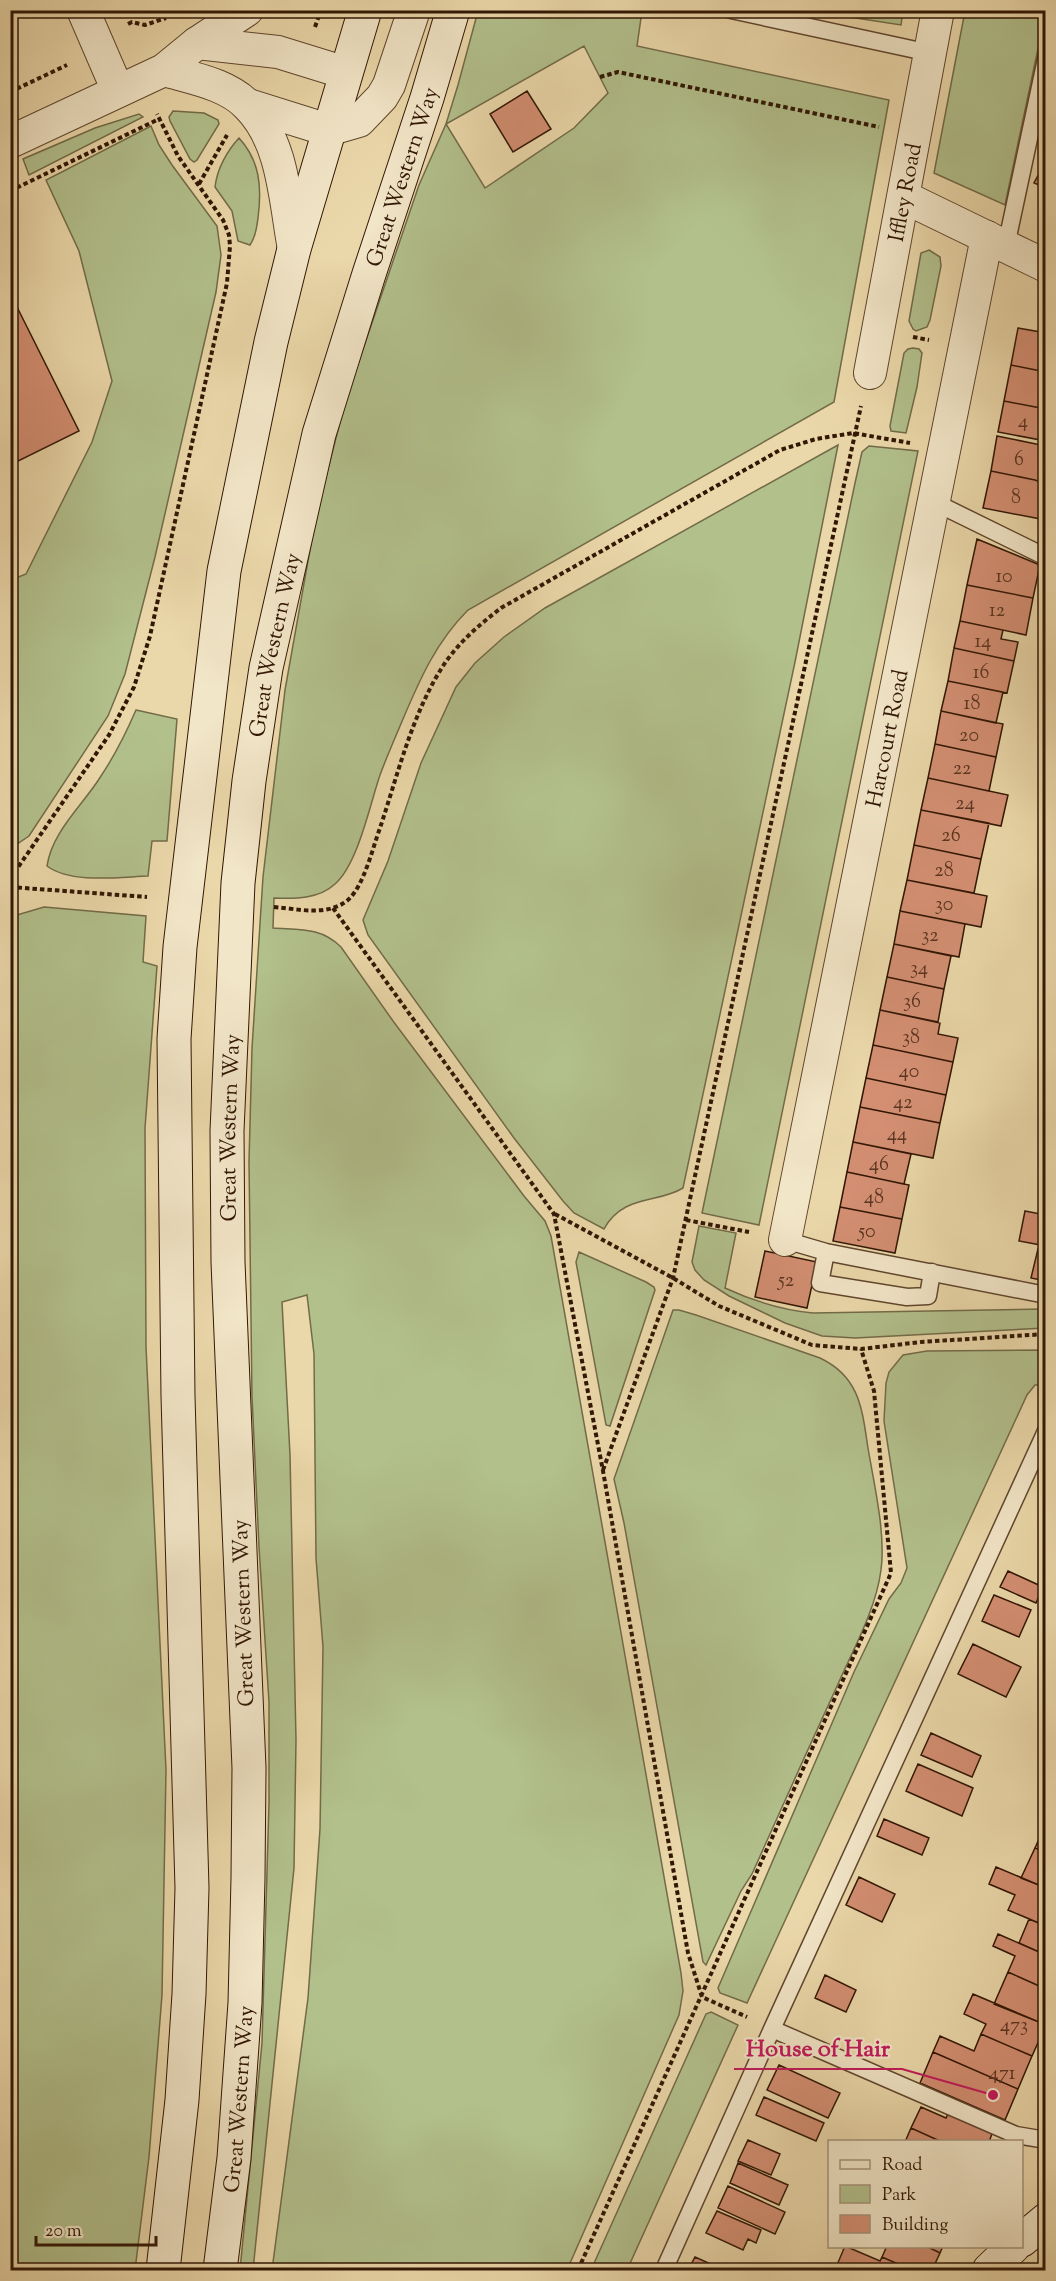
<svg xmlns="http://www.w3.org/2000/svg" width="1056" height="2281" viewBox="0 0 1056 2281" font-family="'Sorts Mill Goudy',serif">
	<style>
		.green { fill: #b2c08c; stroke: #726b48; stroke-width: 1.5; fill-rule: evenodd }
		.building { fill: #d48f73; stroke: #311604; stroke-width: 1.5 }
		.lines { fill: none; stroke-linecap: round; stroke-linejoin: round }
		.lane-casing { stroke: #60462e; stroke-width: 19 }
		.street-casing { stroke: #60462e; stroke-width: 34 }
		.secondary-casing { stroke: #311604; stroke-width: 35 }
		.path { stroke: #311604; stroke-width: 4; stroke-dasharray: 4.5 3; stroke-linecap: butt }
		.lane { stroke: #f2e6c8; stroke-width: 16 }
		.street { stroke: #f2e6c8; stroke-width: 32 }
		.secondary { stroke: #f2e6c8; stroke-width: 33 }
		.labels { text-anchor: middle; stroke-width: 4.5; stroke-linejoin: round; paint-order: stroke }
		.number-label { font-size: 20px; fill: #5a3420 }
		.street-label { font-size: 22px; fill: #311604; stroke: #f2e6c8 }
		.leader { fill: none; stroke: #c2185b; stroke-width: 2 }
		.callout-dot { fill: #c2185b; stroke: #f2e6c8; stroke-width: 2 }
		.callout-label { font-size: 24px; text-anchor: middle; font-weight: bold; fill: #c2185b; stroke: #f2e6c8; stroke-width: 4.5; stroke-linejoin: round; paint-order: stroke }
	</style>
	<rect width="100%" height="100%" fill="#ebd8aa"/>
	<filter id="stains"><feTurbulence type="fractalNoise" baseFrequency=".00333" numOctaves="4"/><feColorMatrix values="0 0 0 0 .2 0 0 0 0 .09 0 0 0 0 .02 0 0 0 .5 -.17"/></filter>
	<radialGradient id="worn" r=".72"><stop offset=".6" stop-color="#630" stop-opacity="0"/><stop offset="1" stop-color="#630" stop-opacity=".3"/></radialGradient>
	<!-- green -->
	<path class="green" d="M478,11h164l-5,35 252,54 -55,302 -366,208c-32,32 -48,69 -65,109 -8,19 -16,37 -23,56 -10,29 -22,89 -45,109 -16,15 -40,15 -61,14l-1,30c27,2 48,-1 68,19l52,74 131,175 21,25 6,15 130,737 2,18 -4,24 -112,255h-295l36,-272 12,-169 3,-182 -7,-89 -2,-204 -7,-59 -25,7 8,153 6,285 -2,128 -41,402h-13l22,-227 7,-240v-101l-10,-155 -7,-150 -3,-235 3,-114 11,-171 22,-187 31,-174 30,-117 73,-214 27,-61 12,-39zM584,46l24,47 -34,35 -89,60 -39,-64z
		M810,11h93l-2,14z
		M965,11h80v12l-2,2 -38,180 -71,-32z
		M173,111l31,2 14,7 1,4 -22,36 -3,2 -4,-3 -20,-38 -1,-4z
		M139,114l4,3 -114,58 -6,-16 72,-31z
		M151,126l8,19 13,20 45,61 4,29 -5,37 -61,265 -30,117 -17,42 -79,120 -18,12v-268l15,-6 66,-132 20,-61 -33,-130 -33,-71z
		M239,138c21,23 23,49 19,80 -1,9 -3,20 -8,27l-12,-4 -6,-30 -17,-24c2,-18 12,-36 24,-49z
		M929,250l11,7 1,9 -11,54 -3,7 -11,4 -3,-2 -4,-8 12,-68z
		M913,348l6,1 3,4 -5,34 -11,46 -15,-2 -1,-5 14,-73 4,-4z
		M838,445l-43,217 -112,526c-26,16 -60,6 -79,41l-30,-16 -11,-12 -49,-63 -146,-203 -5,-15 25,-59 33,-98 35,-76 19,-24 29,-26 41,-29z
		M869,446l49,5 -159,774 -57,-12 153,-730 7,-31z
		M136,710l41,9 -10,122h-15l-4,35c-29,1 -77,8 -101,-10 5,-35 37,-62 54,-90 14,-21 25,-43 35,-66z
		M44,907l102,9 -3,46 14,4 -12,162 1,219 20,423 -4,225 -13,162 -14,113h-124l-1,-1353z
		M699,1226l37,7 -11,55c28,13 56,22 88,25l232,-4v19l-190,10 -33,-2 -37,-13 -56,-27 -25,-16 -9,-10 -3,-8z
		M579,1252l67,30 8,5 1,3 -45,136 -4,-1 -30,-163z
		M673,1310h6l17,5 124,43c40,19 42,51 48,90 6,36 18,86 13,122 -5,39 -27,78 -43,114 -29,63 -58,127 -86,190l-11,17 -35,74 -3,-3 -79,-439 -10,-44z
		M1045,1350v35h-10l-8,10 -280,608 -27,-10 -2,-5 136,-316 35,-73 12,-16 6,-15 -23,-147 2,-38 3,-11 14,-17 24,-4z
		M711,2012l27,13 -111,245h-36l115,-256z"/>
	<!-- building -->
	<path class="building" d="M527,91l24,38 -38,23 -23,-38z
		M1046,161v27l-12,-5z
		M10,293l69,138 -69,34z
		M1018,328l28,5v39l-35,-7z
		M1011,365l35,7v37l-42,-8z
		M1004,401l42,8v32l-48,-9z
		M997,436l49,10v38l-11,-4 -44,-9z
		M991,471l44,9 11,4v36l-63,-12z
		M977,539l63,26 -7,33 -66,-13z
		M967,585l66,13 -7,37 -66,-14z
		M960,621l43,9 -2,9 17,3 -4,19 -60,-13z
		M954,648l60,13 -7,32 -59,-12z
		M948,681l55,11 -7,31 -55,-12z
		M941,711l62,13 -7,33 -61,-13z
		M935,744l61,13 -7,34 -61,-13z
		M928,778l80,17 -7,31 -80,-16z
		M921,810l68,13 -8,36 -67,-14z
		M914,845l67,14 -7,34 -67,-13z
		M907,880l80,16 -6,31 -81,-16z
		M900,911l65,13 -6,33 -65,-13z
		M894,944l57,12 -7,33 -57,-12z
		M887,977l57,12 -6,33 -58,-12z
		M880,1010l60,13 -2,11 20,4 -5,24 -80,-17z
		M873,1045l80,17 -7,33 -80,-17z
		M866,1078l80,17 -6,28 -80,-16z
		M860,1107l80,16 -7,35 -80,-16z
		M853,1142l58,12 -7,30 -57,-12z
		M847,1172l62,13 -7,34 -62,-12z
		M1046,1186v29l-7,-1z
		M840,1207l62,12 -7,34 -62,-12z
		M1025,1211l21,4v31l-27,-5z
		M1038,1249l8,2v30l-15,-3z
		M765,1251l52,11 -10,46 -52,-11z
		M1008,1571l35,16 -7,16 -36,-16z
		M994,1595l37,15 -12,27 -37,-16z
		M973,1644l48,23 -15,30 -48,-23z
		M931,1733l50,23 -9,21 -51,-22z
		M918,1764l55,24 -11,28 -56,-25z
		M884,1819l45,19 -7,17 -45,-19z
		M1046,1823v29l-11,-4z
		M1035,1848l11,4v36l-25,-10z
		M996,1867l50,21v38l-38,-16 7,-15 -26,-11z
		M859,1877l36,17 -13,28 -36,-17z
		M1029,1919l17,7v29l-27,-12z
		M998,1934l48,21v34l-38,-17 7,-16 -22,-10z
		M1008,1972l38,17v36l-52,-21z
		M825,1975l31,15 -10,22 -31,-14z
		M973,1994l73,31 -14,31 -51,-22 5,-10 -22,-10z
		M981,2034l51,22 -14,33 -85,-37 7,-16 34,15z
		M933,2052l85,37 -13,31 -85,-37z
		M779,2065l61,28 -12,25 -61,-28z
		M764,2097l60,26 -8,18 -60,-26z
		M921,2107l25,11 3,-6 44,19 -4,11h-47l-31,-14z
		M911,2128l31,14h-37z
		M748,2140l32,14 -9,21 -33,-14z
		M738,2163l50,22 -9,20 -49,-22z
		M728,2186l57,26 -10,22 -57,-26z
		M717,2211l44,19 -5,13 -8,-4 -5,11 -37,-17z
		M845,2246l35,15 2,-4 30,13h-62l-13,-5z
		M882,2246h44l14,7 -8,17h-20l-30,-13 4,-9z
		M926,2246h17l-3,7z
		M695,2257l29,13h-36z
		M837,2265l13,5h-16z"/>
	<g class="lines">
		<defs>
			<path id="lane" d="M731,10l199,43
				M1006,246l40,-187
				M934,502l112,55
				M785,1240l41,12 220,43
				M826,1252l-6,31 87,14 21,-1 4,-24
				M772,2029l244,106 30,5
				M664,2270l108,-241 274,-598"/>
			<g id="street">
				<path d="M83,10l35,81"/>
				<path d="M197,43l81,9 68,21"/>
				<path d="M164,70c27,8 64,14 84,36 36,36 37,96 46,143"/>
				<path d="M248,105l80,25 31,-9 23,-24 7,-12 25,-75"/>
				<path d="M10,142l154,-72 33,-27 50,-33"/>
				<path d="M904,197l142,69"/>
				<path id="s1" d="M870,373l68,-363"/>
				<path id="s2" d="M785,1240l202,-1003"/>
			</g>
			<g id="secondary">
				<path d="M1022,2240l24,-20"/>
				<path d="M163,2270l19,-170 7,-106 3,-106 -14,-492 -4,-357 6,-92 44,-376 47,-229 23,-93 71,-239"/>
				<path id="s3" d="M220,2270l14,-112 11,-155 3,-125 1,-110 -21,-506 -1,-131 11,-248 11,-102 17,-113 53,-234 50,-160 58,-176 26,-88"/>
				<path d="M989,2270l25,-24"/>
			</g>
		</defs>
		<!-- lane casing -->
		<use href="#lane" class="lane-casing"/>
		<!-- street casing -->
		<use href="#street" class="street-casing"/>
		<!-- secondary casing -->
		<use href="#secondary" class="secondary-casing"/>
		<!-- path -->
		<path class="path" d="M128,24l4,-2 13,3 21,-7
			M315,27l6,-17
			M600,77l18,-5 261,55
			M10,92l57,-27
			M199,184l28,-49
			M10,191l149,-72
			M913,337l16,3
			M10,879l99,-144 25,-48 16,-51 77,-353 3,-37 -1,-11 -6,-15 -45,-64 -21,-42
			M10,887l137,10
			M274,907c25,2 55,10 75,-8 15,-14 24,-52 31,-71 18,-54 32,-114 63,-162 15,-23 36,-41 58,-58l279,-158 36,-11 37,-6 57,10
			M333,908l221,306 49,257 85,482 14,44 45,20
			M555,1214l118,64 46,28 93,39 49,4 60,-7 125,-8
			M686,1220l63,12
			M603,1470l70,-192 188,-872
			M578,2270l313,-697 -17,-182 -13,-42"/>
		<!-- lane -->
		<use href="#lane" class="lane"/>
		<!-- street -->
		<use href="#street" class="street"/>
		<!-- secondary -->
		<use href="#secondary" class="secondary"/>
	</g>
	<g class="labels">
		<!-- number labels -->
		<g class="number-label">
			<text x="1023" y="427">4</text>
			<text x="1019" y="465">6</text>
			<text x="1016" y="503">8</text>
			<text x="1004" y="582">10</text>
			<text x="997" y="616">12</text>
			<text x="983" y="647">14</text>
			<text x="981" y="678">16</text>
			<text x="972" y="709">18</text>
			<text x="969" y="741">20</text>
			<text x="962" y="774">22</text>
			<text x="965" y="809">24</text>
			<text x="951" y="841">26</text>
			<text x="944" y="876">28</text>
			<text x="944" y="910">30</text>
			<text x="930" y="941">32</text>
			<text x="919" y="974">34</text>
			<text x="912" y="1007">36</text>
			<text x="911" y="1043">38</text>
			<text x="909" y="1077">40</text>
			<text x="903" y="1108">42</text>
			<text x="897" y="1140">44</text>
			<text x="879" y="1170">46</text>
			<text x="874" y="1203">48</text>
			<text x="867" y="1237">50</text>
			<text x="786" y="1286">52</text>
			<text x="1014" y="2031">473</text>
			<text x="1002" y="2079">471</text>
		</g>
		<!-- street labels -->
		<g class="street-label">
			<text dy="8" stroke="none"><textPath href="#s3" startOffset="2116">Great Western Way</textPath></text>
			<text dy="8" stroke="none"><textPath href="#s1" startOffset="184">Iffley Road</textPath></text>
			<text dy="8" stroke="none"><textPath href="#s3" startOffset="1630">Great Western Way</textPath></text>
			<text dy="8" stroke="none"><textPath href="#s2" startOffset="512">Harcourt Road</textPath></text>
			<text dy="8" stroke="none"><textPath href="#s3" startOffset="1144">Great Western Way</textPath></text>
			<text transform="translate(242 1613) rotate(-92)" y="8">Great Western Way</text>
			<text dy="8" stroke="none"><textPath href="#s3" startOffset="172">Great Western Way</textPath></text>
		</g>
	</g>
	<!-- callouts -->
	<path class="leader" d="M993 2095L902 2069H734"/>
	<circle class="callout-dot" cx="993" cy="2095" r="6"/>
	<g class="callout-label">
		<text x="818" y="2056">House of Hair</text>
	</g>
	<!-- margin -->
	<rect width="1056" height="2281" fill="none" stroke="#ebd8aa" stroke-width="36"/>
	<rect x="12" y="12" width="1032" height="2257" fill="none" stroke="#311604" stroke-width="3"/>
	<rect x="18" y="18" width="1020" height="2245" fill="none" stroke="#311604" stroke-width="1.5"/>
	<!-- legend -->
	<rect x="828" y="2140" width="195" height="108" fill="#f2e6c8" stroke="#a5937a" stroke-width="1.5"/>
	<rect x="840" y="2160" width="30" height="9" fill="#f2e6c8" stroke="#a5937a" stroke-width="1.5"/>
	<text x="882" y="2170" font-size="18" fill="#311604">Road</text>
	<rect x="840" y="2185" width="30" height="18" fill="#b2c08c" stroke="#a5937a" stroke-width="1.5"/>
	<text x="882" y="2200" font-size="18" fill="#311604">Park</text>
	<rect x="840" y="2215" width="30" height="18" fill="#d48f73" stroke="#a5937a" stroke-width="1.5"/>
	<text x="882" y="2230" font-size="18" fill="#311604">Building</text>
	<!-- scale -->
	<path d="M36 2236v9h120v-9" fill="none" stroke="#311604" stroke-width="3"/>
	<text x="45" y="2236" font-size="18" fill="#311604" stroke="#f2e6c8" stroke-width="4.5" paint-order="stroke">20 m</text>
	<rect width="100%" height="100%" filter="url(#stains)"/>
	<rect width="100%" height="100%" fill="url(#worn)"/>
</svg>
